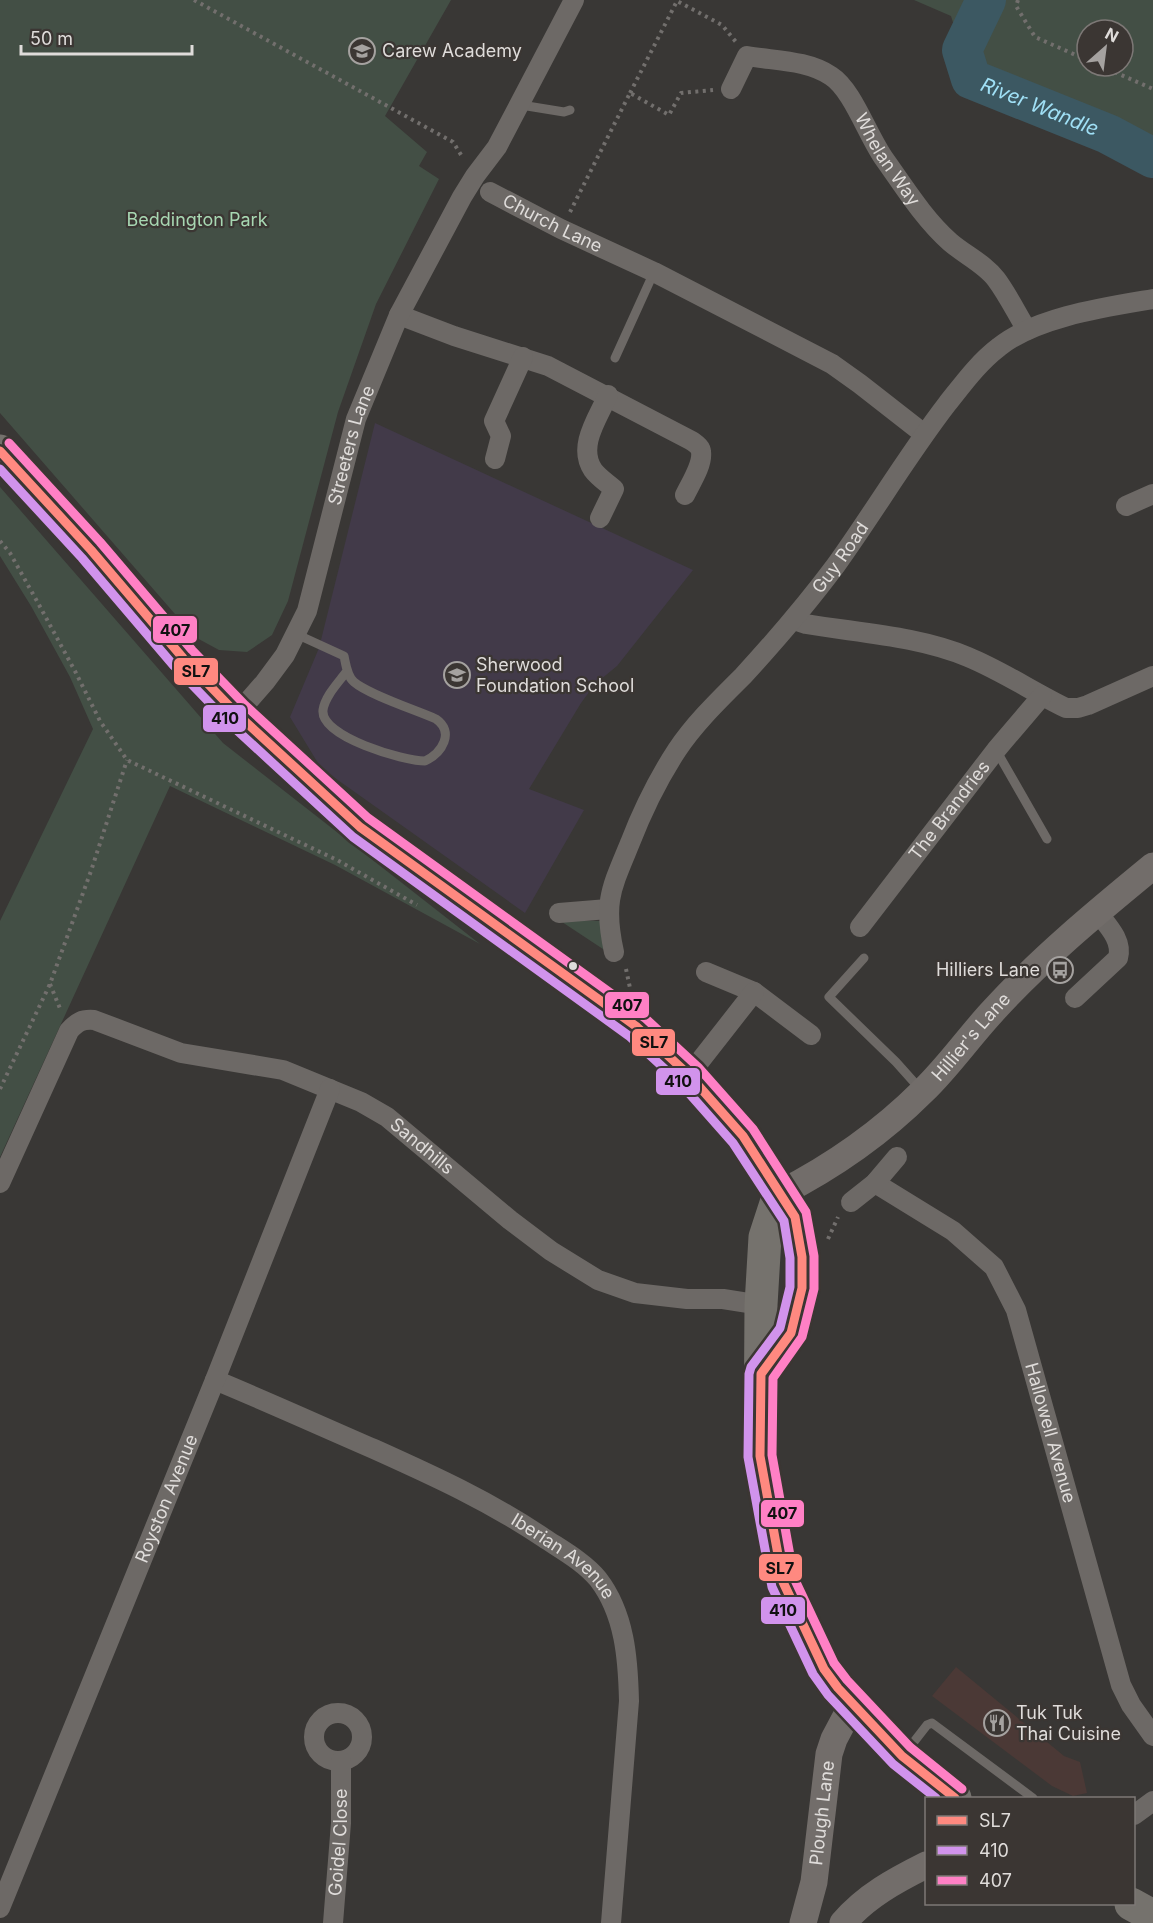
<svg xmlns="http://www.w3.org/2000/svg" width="1153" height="1923" viewBox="0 0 1153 1923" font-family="Inter,sans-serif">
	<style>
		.commercial { fill: #4b3936 }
		.education { fill: #423a49 }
		.green { fill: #434f45; fill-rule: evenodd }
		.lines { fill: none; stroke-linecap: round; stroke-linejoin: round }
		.river { stroke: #3c5862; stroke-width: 40 }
		.path { stroke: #726f6d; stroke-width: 4; stroke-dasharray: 3 4.5; stroke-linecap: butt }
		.lane { stroke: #6d6966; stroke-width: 9 }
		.street { stroke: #6d6966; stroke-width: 20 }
		.secondary { stroke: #726d6a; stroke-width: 27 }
		.highway { stroke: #75726d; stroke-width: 33 }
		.bus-1-casing { stroke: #3b3633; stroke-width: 14 }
		.bus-2-casing { stroke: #3b3633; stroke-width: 14 }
		.bus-3-casing { stroke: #3b3633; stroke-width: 14 }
		.bus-1 { stroke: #ff8980; stroke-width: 9 }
		.bus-2 { stroke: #d193ec; stroke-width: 9 }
		.bus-3 { stroke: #ff80c5; stroke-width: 9 }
		.bus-dot { fill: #dfdcda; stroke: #3b3633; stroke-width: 2 }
		.labels { text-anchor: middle; stroke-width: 4.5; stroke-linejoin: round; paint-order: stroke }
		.poi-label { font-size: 18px; fill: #dfdcda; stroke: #3b3633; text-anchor: start }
		.street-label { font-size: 18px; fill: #dfdcda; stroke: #3b3633 }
		.park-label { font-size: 18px; fill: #a7d7b2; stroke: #3b3633 }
		.water-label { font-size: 20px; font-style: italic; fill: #a0e0f6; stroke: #3b3633 }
		.line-badge { stroke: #3b3633; stroke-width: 2 }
		.pale-badge-label { font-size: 16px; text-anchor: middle; font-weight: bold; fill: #111 }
	</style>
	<rect width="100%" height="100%" fill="#393735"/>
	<!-- commercial -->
	<path class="commercial" d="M956,1667l108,89 16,6 7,31 -14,3 -21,-10 -120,-90z"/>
	<!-- education -->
	<path class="education" d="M375,423l318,147 -76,96 -22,18 -14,19 -52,86 55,21 -59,103 -204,-145 -31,-51 29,-69z"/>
	<!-- green -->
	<path class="green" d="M0,0h451l-66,116 42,36 -8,14 20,13 -63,125 -38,108 -50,189 -16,34 -25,17 -28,-2 -24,-13 -195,-224z
		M914,0h239v158l-45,-24 -137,-55 -20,-63zM1087,30h36v36h-36z
		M0,487l223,256 257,201 -145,-79 -165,-79 -170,371v-236l93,-192 -23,-52 -39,-71 -31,-50z
		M559,920l42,1 8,32z"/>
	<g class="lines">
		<!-- river -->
		<path class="river" id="s1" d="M986,0l-24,50 9,29 137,55 45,24"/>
		<!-- path -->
		<path class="path" d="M194,0l259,142 10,16
			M1018,0l-2,6 19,31 52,23
			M1101,66l52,23
			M630,93l47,-92 45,24 14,17
			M570,212l60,-119 39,22 12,-22 32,-3
			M0,541l10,12 28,50 38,70 24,48 27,39 210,100 80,45
			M626,969l4,19
			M50,984l11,27
			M0,1089l50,-105 41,-113 36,-111
			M828,1239l10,-22"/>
		<!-- lane -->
		<path class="lane" d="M521,105l43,7 6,-2
			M615,358l39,-86
			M296,634l48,22c2,9 3,20 10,26 15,13 62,28 82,37 19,13 6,34 -11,42 -21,0 -105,-24 -102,-51 2,-14 16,-28 24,-39
			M996,750l51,89
			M864,958l-35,39 67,65 25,28
			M906,1752l21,-27 5,-2 101,75"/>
		<!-- street -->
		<g class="street">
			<path id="s2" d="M731,89l16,-33c28,5 60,4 84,20 22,14 37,61 54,84 20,28 39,59 65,82 15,13 35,22 46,37 12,16 21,35 31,51"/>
			<path id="s3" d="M490,192l71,37 93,43 178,92 28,20 64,50"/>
			<path d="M399,315l55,21 94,30 144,75c4,3 9,6 9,11 2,13 -11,32 -16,43"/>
			<path d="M495,459l6,-23 -7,-15 29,-64"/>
			<path d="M1126,506l27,-12"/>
			<path d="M600,518l14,-29c-7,-6 -16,-12 -21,-19 -16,-24 5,-52 15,-75"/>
			<path d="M794,620l12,4c53,9 112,12 162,33 34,14 65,35 98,51h12l10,-3 65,-29"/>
			<path id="s4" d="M237,714l28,-32 20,-27 22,-44 49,-192 43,-104 63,-118 13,-21 22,-29 77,-147"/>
			<path d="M559,913l49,-4"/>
			<path id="s5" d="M860,927l136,-177 46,-54"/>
			<path id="s6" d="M614,952c-11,-50 -3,-63 16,-109 12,-31 28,-64 47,-93 18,-27 43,-51 66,-74 33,-36 64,-72 93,-111 38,-53 71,-109 111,-161 16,-20 31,-41 52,-57 37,-30 107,-40 154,-48"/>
			<path d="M706,972l48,20 57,43"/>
			<path d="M1075,998l43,-40c5,-18 -11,-33 -21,-46"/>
			<path d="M689,1075l65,-83"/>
			<path id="s7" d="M0,1183l69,-152c8,-9 13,-12 25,-11l87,33 102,17 78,32 26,15 123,103 41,31 47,29 37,13 52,6h36l38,6"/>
			<path id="s8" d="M875,1183l78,48 41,36 22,43 105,375 10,20 22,31"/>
			<path d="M851,1202l24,-19 22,-26"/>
			<path id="s9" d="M215,1380c53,22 106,46 159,69 60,27 115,52 170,89 18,12 40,24 54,41 27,35 30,80 31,122l-18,222"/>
			<circle cx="338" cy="1737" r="24"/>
			<path d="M1134,1815l19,-14"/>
			<path id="s10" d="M0,1908l215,-528 115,-291"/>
			<path id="s11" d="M333,1923l8,-100v-62"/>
		</g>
		<!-- secondary -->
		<g class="secondary">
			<path id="s12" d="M779,1194c53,-27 102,-61 144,-103 25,-24 45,-53 69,-79 48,-53 105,-100 161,-146"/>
			<path id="s13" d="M803,1923l11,-41 15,-128 5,-15 18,-34"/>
			<path d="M843,1923c23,-27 53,-43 83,-58"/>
		</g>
		<!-- highway -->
		<path class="highway" d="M0,451l91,99 92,108 54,56 123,113 277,200 52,48 54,61 52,81 7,40v31l-11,45 -30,41
			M779,1194l-14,43 -4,68 -1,151 9,56 14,70 29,63 12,24 14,19 64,68 53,42
			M1131,1904l22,12"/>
		<defs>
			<path id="bus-1" d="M0,451l91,99 92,108 54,56 123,113 277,200 52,48 54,61 52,81 7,40v31l-11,45 -30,41 -1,82 23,126 41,87 14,19 64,68 53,42"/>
			<path id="bus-2" d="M0,469l82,89 92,108 55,57 124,114 276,199 51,47 53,60 51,78 6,37v29l-10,41 -29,39 -2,7 -1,83 24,130 41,87 15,21 65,69 43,34"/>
			<path id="bus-3" d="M9,443l91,99 92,108 53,55 123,113 277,200 53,49 55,62 53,83 8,44v33l-12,48 -29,41 -1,77 22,123 40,85 13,17 63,67 52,42"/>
		</defs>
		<!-- bus-1 casing -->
		<use href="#bus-1" class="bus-1-casing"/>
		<!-- bus-2 casing -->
		<use href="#bus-2" class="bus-2-casing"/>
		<!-- bus-3 casing -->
		<use href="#bus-3" class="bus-3-casing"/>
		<!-- bus-1 -->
		<use href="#bus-1" class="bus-1"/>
		<!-- bus-2 -->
		<use href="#bus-2" class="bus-2"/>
		<!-- bus-3 -->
		<use href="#bus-3" class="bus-3"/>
	</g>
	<!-- icons -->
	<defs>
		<symbol id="school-ring" viewBox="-11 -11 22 22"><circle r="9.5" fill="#3b3633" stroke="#a5a2a0" stroke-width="1.5"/><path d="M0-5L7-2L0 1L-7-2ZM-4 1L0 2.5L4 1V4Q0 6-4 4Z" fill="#a5a2a0"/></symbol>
		<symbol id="bus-ring" viewBox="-11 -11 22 22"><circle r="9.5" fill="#3b3633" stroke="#a5a2a0" stroke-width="1.5"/><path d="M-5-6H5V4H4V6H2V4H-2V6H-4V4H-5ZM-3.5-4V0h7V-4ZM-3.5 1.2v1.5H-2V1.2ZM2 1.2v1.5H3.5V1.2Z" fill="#a5a2a0"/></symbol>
		<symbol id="restaurant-ring" viewBox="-11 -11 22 22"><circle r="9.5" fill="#3b3633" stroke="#a5a2a0" stroke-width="1.5"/><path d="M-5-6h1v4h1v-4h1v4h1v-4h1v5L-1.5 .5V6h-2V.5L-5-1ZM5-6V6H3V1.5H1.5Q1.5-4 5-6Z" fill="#a5a2a0"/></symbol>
	</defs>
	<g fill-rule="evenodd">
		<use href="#school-ring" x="347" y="36" width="30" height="30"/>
		<use href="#school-ring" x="442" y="660" width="30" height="30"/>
		<use href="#bus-ring" x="1045" y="955" width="30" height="30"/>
		<use href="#restaurant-ring" x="982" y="1708" width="30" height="30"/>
	</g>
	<!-- markers -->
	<circle class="bus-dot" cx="573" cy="966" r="5"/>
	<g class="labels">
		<!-- poi labels -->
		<g class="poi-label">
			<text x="382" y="57">Carew Academy</text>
			<text x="476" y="671">Sherwood<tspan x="476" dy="21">Foundation School</tspan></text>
			<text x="1040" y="976" text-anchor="end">Hilliers Lane</text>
			<text x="1016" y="1719">Tuk Tuk<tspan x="1016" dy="21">Thai Cuisine</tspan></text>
		</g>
		<!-- street labels -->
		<g class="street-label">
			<text dy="6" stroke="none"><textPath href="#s2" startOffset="225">Whelan Way</textPath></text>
			<text dy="6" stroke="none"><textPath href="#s3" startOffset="70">Church Lane</textPath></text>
			<text dy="6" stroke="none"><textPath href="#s4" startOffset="297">Streeters Lane</textPath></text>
			<text dy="6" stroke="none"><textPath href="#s6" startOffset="470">Guy Road</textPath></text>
			<text dy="6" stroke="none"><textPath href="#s5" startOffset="147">The Brandries</textPath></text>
			<text dy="6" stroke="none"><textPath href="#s12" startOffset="250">Hillier's Lane</textPath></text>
			<text dy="6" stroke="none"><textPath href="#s7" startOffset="552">Sandhills</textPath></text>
			<text dy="6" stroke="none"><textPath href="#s8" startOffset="322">Hallowell Avenue</textPath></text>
			<text dy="6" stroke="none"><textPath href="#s10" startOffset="442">Royston Avenue</textPath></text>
			<text dy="6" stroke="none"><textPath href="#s9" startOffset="392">Iberian Avenue</textPath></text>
			<text dy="6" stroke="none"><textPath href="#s13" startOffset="112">Plough Lane</textPath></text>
			<text dy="6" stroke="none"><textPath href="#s11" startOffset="81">Goidel Close</textPath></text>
		</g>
		<!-- park labels -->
		<g class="park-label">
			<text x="197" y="226">Beddington Park</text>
		</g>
		<!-- water labels -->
		<g class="water-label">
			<text dy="7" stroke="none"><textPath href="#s1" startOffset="160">River Wandle</textPath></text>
		</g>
	</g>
	<g class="line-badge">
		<rect x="152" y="615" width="46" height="29" rx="6" fill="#ff80c5"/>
		<rect x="173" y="657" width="46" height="29" rx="6" fill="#ff8980"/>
		<rect x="202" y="704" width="45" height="29" rx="6" fill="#d193ec"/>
		<rect x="604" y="991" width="46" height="28" rx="6" fill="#ff80c5"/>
		<rect x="631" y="1028" width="45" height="29" rx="6" fill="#ff8980"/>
		<rect x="655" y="1067" width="46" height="29" rx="6" fill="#d193ec"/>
		<rect x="760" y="1499" width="45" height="29" rx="6" fill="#ff80c5"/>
		<rect x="758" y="1553" width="45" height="29" rx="6" fill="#ff8980"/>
		<rect x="760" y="1596" width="46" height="29" rx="6" fill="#d193ec"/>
	</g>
	<g class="pale-badge-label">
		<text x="175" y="636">407</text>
		<text x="196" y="677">SL7</text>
		<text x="225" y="724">410</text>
		<text x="627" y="1011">407</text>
		<text x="654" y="1048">SL7</text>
		<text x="678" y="1087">410</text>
		<text x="782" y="1519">407</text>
		<text x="780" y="1574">SL7</text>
		<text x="783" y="1616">410</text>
	</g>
	<!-- legend -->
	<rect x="925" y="1797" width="210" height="108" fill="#3b3633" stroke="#7d7876" stroke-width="1.5"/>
	<rect x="937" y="1816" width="30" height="9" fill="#ff8980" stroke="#7d7876" stroke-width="1.5"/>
	<text x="979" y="1827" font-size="18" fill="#dfdcda">SL7</text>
	<rect x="937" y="1846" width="30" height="9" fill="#d193ec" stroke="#7d7876" stroke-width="1.5"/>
	<text x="979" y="1857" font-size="18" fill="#dfdcda">410</text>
	<rect x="937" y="1876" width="30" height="9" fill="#ff80c5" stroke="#7d7876" stroke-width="1.5"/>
	<text x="979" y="1887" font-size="18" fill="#dfdcda">407</text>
	<!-- north arrow -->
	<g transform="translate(1105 48) rotate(28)"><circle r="28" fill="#3b3633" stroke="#7d7876" stroke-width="1.5"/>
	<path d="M0-4.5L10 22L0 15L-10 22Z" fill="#a5a2a0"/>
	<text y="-9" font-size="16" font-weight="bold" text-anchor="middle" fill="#dfdcda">N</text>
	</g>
	<!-- scale -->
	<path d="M21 45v9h171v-9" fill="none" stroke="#dfdcda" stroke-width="3"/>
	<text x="30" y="45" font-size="18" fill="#dfdcda" stroke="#3b3633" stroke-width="4.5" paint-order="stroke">50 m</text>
</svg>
